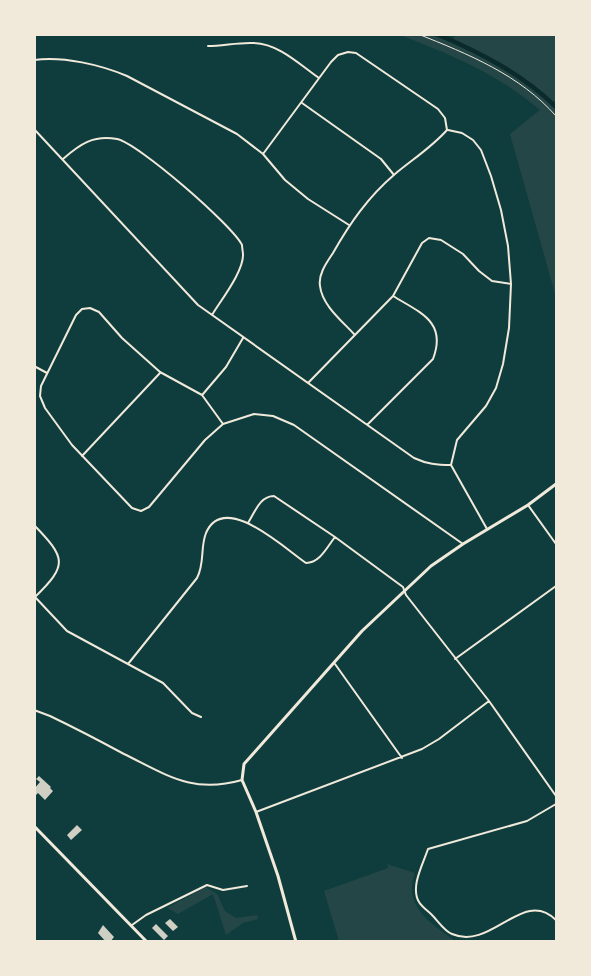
<svg xmlns="http://www.w3.org/2000/svg" width="591" height="976" viewBox="0 0 591 976" font-family="'Libre Baskerville',serif">
	<style>
		.green { fill: #244646 }
		.lines { fill: none; stroke-linecap: round; stroke-linejoin: round }
		.canal { stroke: #0a2a2b; stroke-width: 4.5 }
		.building { fill: #cfcfc3 }
		.path { stroke: #f1e9da; stroke-width: 1 }
		.minor { stroke: #f1e9da; stroke-width: 2 }
		.tertiary { stroke: #f1e9da; stroke-width: 2 }
		.secondary { stroke: #f1e9da; stroke-width: 3 }
		.trunk { stroke: #f1e9da; stroke-width: 3 }
	</style>
	<rect width="100%" height="100%" fill="#0f3d3e"/>
	<!-- green -->
	<path class="green" d="M400,35h31l19,7 6,-7h100v65l-3,2 3,3v192l-46,-163 30,-24c-42,-36 -90,-56 -140,-75z
		M387,864l28,9c-13,35 18,51 40,68h-116l-15,-50 64,-23z
		M206,887l11,7 8,17 11,7 21,-3 1,4 -15,4 -17,12 -13,-41 -35,20 -11,-6z"/>
	<g class="lines">
		<!-- canal -->
		<path class="canal" d="M437,34c44,19 85,40 119,73"/>
	</g>
	<!-- building -->
	<path class="building" d="M39,776l12,11 -1,1 3,3 -8,9 -7,-7 -4,4v-8l6,-7 -4,-3z
		M77,825l5,5 -11,10 -4,-5z
		M170,919l8,8 -5,4 -8,-8z
		M156,924l12,12 -4,4 -12,-12z
		M103,925l11,12 -4,5h-4l-8,-9z"/>
	<g class="lines">
		<!-- path -->
		<path class="path" d="M418,34c50,20 102,41 138,82"/>
		<!-- minor -->
		<path class="minor" d="M208,46c15,0 31,-4 46,-3 25,1 45,21 65,35
			M34,60c30,-4 67,5 93,16l110,58 26,20 22,26 23,19 41,26
			M302,103l79,56 13,16
			M34,129l164,176 216,153c13,6 23,7 37,7l36,64
			M448,130l14,3 11,7 8,10 10,26 10,34 7,36 3,38 -2,44 -6,36 -7,24 -10,18 -29,34 -6,25
			M263,154l68,-92 7,-7 10,-3 8,1 82,56 7,9 2,12c-15,17 -34,29 -52,44 -27,23 -45,49 -62,79 -6,9 -15,21 -13,33 2,19 22,35 34,48
			M63,159c17,-15 30,-24 54,-20 21,4 115,86 125,106 0,1 1,9 1,9 1,17 -22,46 -31,61
			M34,366l13,7
			M308,383l85,-87 29,-53 7,-5 12,2 22,14 16,17 13,10 19,3
			M203,394l23,-27 17,-29
			M223,424l-21,-29 -42,-23 -38,-34 -23,-26 -9,-4 -8,1 -6,6 -35,71 -1,10 5,12 27,37 60,63 9,3 8,-4 56,-67 18,-16 31,-10 19,2 21,9 169,119
			M368,424l65,-65c14,-37 -12,-46 -40,-63
			M82,456l78,-83
			M528,505l28,39
			M248,523c7,-11 12,-27 26,-27l61,41 68,50 3,8 83,106 67,95
			M34,525c32,33 34,40 1,72l32,34 96,52 29,30 9,4
			M455,659l101,-73
			M128,664l69,-86c8,-15 3,-30 9,-45 18,-42 78,15 100,30 14,0 21,-16 29,-26
			M335,664l67,94
			M556,804l-29,17 -99,28c-5,15 -18,38 -9,53 3,5 9,9 13,13 6,6 12,16 20,19 40,17 71,-47 104,-14
			M256,812l166,-63 17,-10 50,-38
			M132,925l14,-10 61,-30 16,5 24,-4"/>
		<!-- tertiary -->
		<path class="tertiary" d="M34,710l16,6c25,12 50,25 74,38 43,21 68,40 118,26"/>
		<!-- secondary -->
		<path class="secondary" d="M296,942l-18,-66 -22,-64 -14,-32 2,-16 118,-133 69,-65 32,-22 65,-39 28,-21"/>
		<!-- trunk -->
		<path class="trunk" d="M34,826l113,116"/>
	</g>
	<!-- border -->
	<rect width="591" height="976" fill="none" stroke="#f1e9da" stroke-width="72"/>
</svg>
